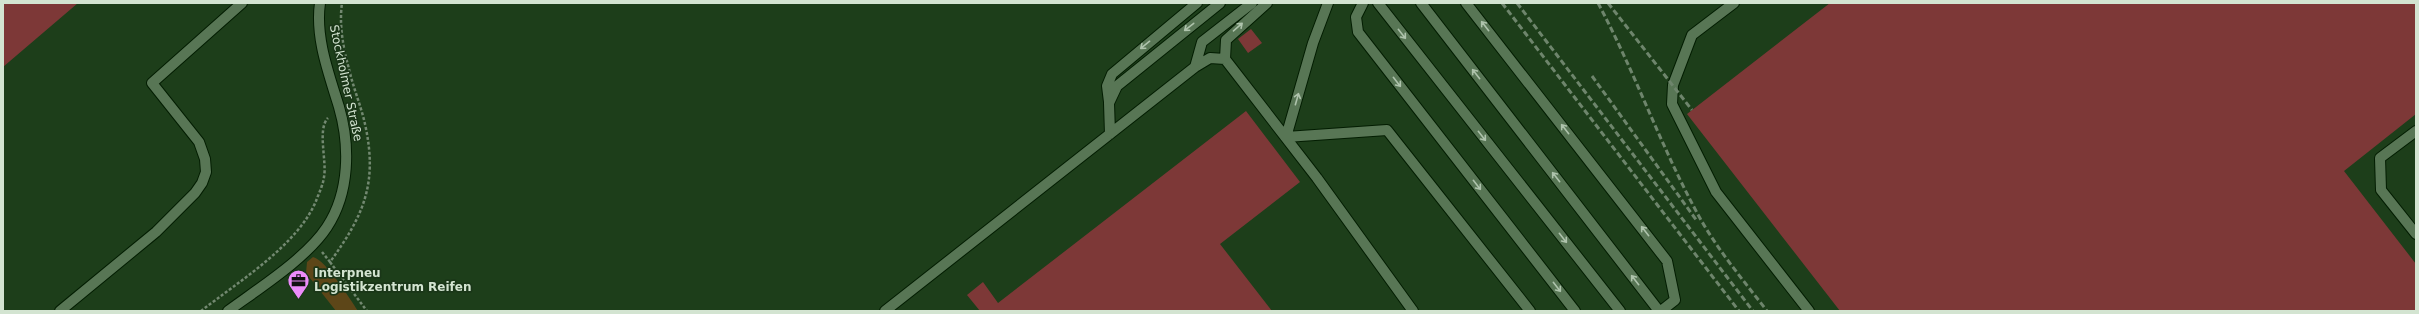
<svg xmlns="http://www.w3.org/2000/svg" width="2419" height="314" viewBox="0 0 2419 314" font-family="'DejaVu Sans',sans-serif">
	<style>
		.built { fill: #1d3e1a }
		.green { fill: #5d4618 }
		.building { fill: #7d3837 }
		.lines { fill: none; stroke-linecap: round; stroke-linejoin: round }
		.minor-casing { stroke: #031d02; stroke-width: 12 }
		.path { stroke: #738971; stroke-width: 2.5; stroke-dasharray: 3 2; stroke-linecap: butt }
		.minor { stroke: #587655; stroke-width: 10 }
		.rail { stroke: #6e856c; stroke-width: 3; stroke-dasharray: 6 3; stroke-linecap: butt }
		.oneway { stroke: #aec3ac }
		.labels { text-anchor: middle; stroke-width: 3.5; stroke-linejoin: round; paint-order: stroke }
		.street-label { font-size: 12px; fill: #d3e4d1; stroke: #1a3618 }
		.poi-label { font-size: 12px; font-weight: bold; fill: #d3e4d1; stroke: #1a3618; text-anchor: start }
	</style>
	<rect width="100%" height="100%" fill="#1a3618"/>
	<!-- built -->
	<path class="built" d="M3,3h2413v308h-2413z"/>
	<!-- green -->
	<path class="green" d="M313,257c13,3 37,42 45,54h-22l-30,-38 1,-11z"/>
	<!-- building -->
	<path class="building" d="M3,3h75l-75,64z
		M1830,3h586v111l-72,57 72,93v47h-576l-153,-197z
		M1251,29l11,14 -14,10 -10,-14z
		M1246,111l54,71 -80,62 52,67h-292l-13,-16 16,-13 15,21z"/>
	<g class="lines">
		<defs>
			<path id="minor" d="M1328,3l-15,40 -27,94 101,-7 143,181
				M1363,3l-7,14 2,15 217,279
				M1378,3l242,308
				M1421,3l238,308
				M1466,3l201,258 8,39 -14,11
				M1734,3l-42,32 -19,50 -1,19 44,88 93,119
				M1225,59l1,-19 41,-37
				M1195,67l7,-25 50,-39
				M1109,102l-2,-16 5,-12 85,-71
				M2416,131l-36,27 1,32 35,44
				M1110,134l-1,-31 8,-17 103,-83
				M60,311l96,-79 39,-39 7,-10 4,-11 -1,-13 -6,-17 -47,-59 90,-80
				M228,311c30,-22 79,-53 99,-84 23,-35 23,-82 12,-120 -10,-33 -24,-69 -19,-104
				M885,311l310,-244 15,-9 15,1 92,119 96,133"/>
		</defs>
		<!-- minor casing -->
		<use href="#minor" class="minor-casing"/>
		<!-- path -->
		<path class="path" d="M322,252l8,10c34,-47 48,-79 35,-138 -4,-18 -12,-37 -16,-55 -6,-22 -10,-44 -7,-66
			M330,262l37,49
			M201,311c37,-29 97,-66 115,-110 3,-8 7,-16 8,-24 3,-16 -7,-48 4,-59"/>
		<!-- minor -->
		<use href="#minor" class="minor"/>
		<!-- rail -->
		<path class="rail" d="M1502,3l237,308
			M1517,3l236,308
			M1598,3c38,71 64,147 103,217 19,33 43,61 66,91
			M1608,3l84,107
			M1592,76l105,145"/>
	</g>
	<!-- one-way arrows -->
	<defs><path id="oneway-shaft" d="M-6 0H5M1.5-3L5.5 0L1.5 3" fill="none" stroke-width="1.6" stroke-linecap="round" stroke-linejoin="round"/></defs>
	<g class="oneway">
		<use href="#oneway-shaft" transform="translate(1485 26) rotate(-128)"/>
		<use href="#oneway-shaft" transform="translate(1189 27) rotate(142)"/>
		<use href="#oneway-shaft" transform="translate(1238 27) rotate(-41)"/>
		<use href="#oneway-shaft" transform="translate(1402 34) rotate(52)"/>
		<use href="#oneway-shaft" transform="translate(1145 45) rotate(141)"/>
		<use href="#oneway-shaft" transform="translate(1476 74) rotate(-128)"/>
		<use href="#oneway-shaft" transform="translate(1397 82) rotate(52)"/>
		<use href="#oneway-shaft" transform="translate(1297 99) rotate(-74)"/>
		<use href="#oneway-shaft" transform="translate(1565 129) rotate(-128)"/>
		<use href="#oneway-shaft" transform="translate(1482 136) rotate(52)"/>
		<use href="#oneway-shaft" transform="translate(1556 177) rotate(-128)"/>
		<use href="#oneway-shaft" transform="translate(1477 185) rotate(52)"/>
		<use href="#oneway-shaft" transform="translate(1645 231) rotate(-128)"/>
		<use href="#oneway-shaft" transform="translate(1563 238) rotate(52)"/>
		<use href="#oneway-shaft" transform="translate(1635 280) rotate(-128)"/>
		<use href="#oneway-shaft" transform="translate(1557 287) rotate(52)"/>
	</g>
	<!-- icons -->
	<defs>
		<symbol id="office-pin" viewBox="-11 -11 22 30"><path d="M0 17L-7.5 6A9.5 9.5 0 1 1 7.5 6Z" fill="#ec8cfa" stroke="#1a3618"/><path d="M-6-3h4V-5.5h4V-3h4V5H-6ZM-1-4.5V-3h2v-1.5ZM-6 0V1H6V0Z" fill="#111"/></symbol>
	</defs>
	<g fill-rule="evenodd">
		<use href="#office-pin" x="286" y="268" width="25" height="34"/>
	</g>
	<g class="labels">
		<!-- street labels -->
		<g class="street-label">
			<text transform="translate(346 83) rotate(78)" y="4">Stockholmer Straße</text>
		</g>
		<!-- poi labels -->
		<g class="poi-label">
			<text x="314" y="277">Interpneu<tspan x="314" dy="14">Logistikzentrum Reifen</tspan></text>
		</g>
	</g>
	<!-- border -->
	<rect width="2419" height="314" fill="none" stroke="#d3e4d1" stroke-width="8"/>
</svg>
